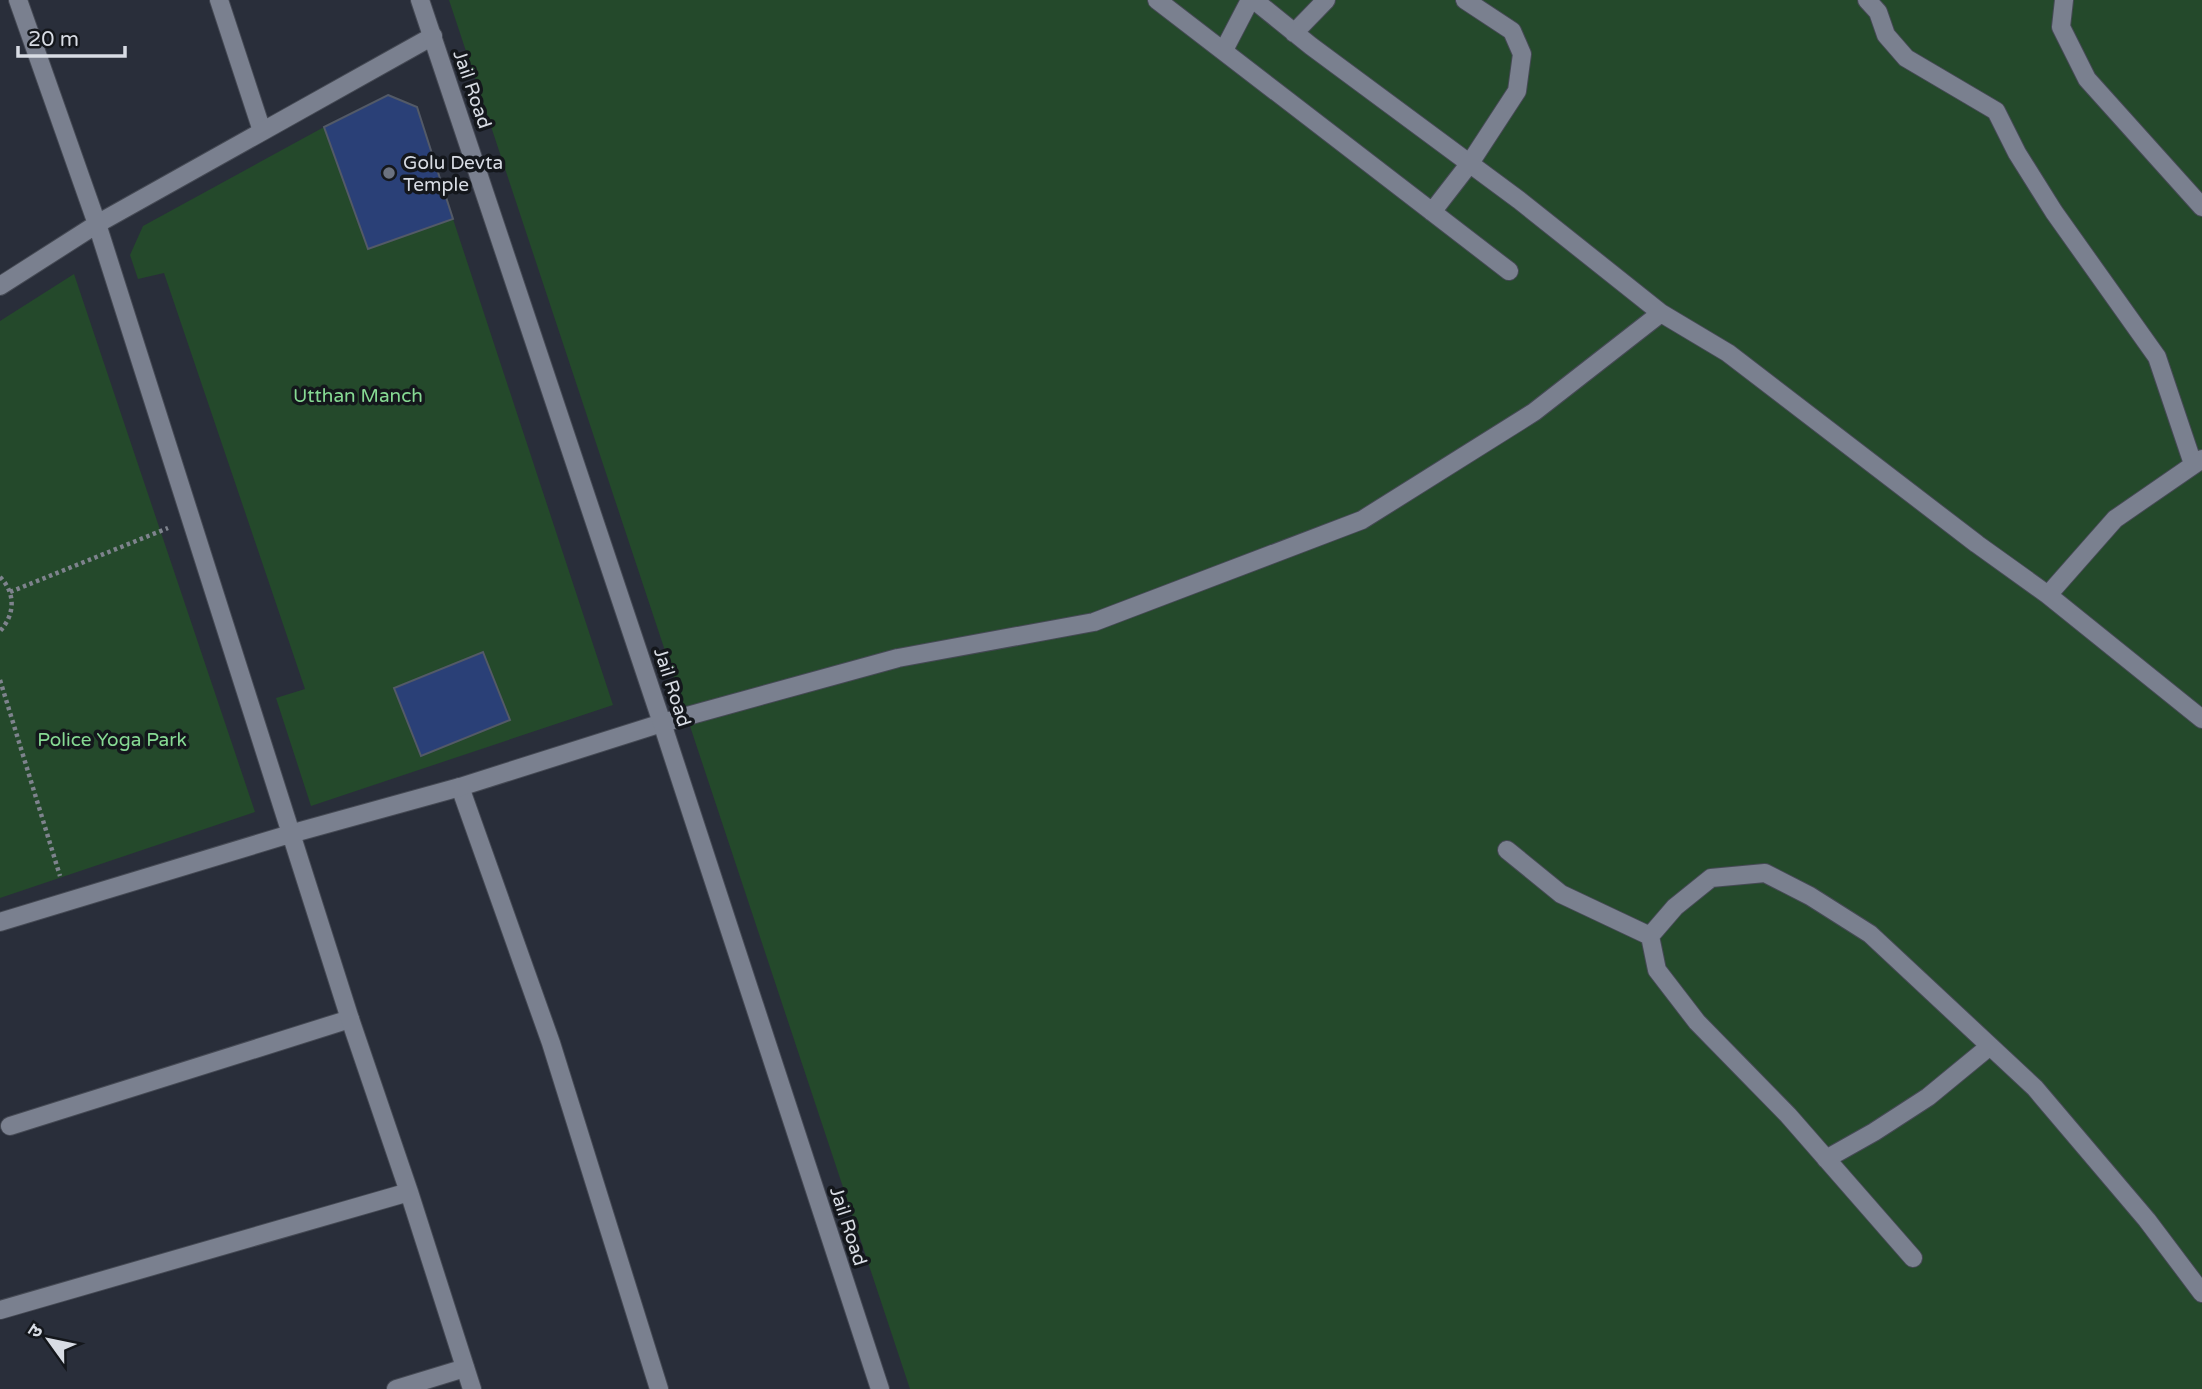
<svg xmlns="http://www.w3.org/2000/svg" width="2202" height="1389" viewBox="0 0 2202 1389" font-family="'Varela Round','Noto Sans Devanagari',sans-serif">
	<style>
		.green { fill: #24492b }
		.building { fill: #2a4077; stroke: #535a67; stroke-width: 2 }
		.lines { fill: none; stroke-linecap: round; stroke-linejoin: round }
		.service-casing { stroke: #454954; stroke-width: 20 }
		.minor-casing { stroke: #454954; stroke-width: 20 }
		.tertiary-casing { stroke: #454954; stroke-width: 20 }
		.path { stroke: #7e838d; stroke-width: 4.5; stroke-dasharray: 3.5 3.5; stroke-linecap: butt }
		.service { stroke: #7a808f; stroke-width: 18 }
		.minor { stroke: #7a808f; stroke-width: 18 }
		.tertiary { stroke: #7a808f; stroke-width: 18 }
		.worship-dot { fill: #6b7280; stroke: #14171c; stroke-width: 2.5 }
		.labels { text-anchor: middle; stroke-width: 7; stroke-linejoin: round; paint-order: stroke }
		.street-label { font-size: 19px; fill: #d8dce4; stroke: #14171c }
		.poi-label { font-size: 19px; fill: #d8dce4; stroke: #14171c; text-anchor: start }
		.park-label { font-size: 19px; fill: #86d993; stroke: #14171c }
	</style>
	<rect width="100%" height="100%" fill="#292e3a"/>
	<!-- green -->
	<path class="green" d="M449,0h1753v1389h-1292z
		M324,127l44,121 85,-29 160,486 -302,101 -35,-108 29,-9 -141,-416 -26,6 -8,-24 13,-29z
		M74,274l181,538 -255,86v-577z"/>
	<!-- building -->
	<path class="building" d="M388,95l29,12 36,112 -85,30 -44,-122z
		M483,652l27,68 -89,36 -27,-68z"/>
	<g class="lines">
		<defs>
			<path id="service" d="M219,0l43,131
				M1157,0l352,271
				M1254,0l57,46 208,154 142,113 67,40 249,191 71,51 154,124
				M1867,0l11,12 8,23 20,23 90,53 21,42 37,59 103,145 36,107
				M2064,0l-3,27 26,52 115,128
				M1294,33l32,-33
				M1224,50l26,-50
				M1432,212l38,-49 47,-72 5,-37 -10,-23 -47,-31
				M2048,595l67,-76 87,-60
				M662,723l236,-65 196,-36 268,-102 172,-108 127,-99
				M460,787l91,256 108,346
				M1507,850l54,44 89,42
				M10,1126l340,-107
				M1826,1159l48,-27 54,-35 62,-51
				M1913,1258l-125,-143 -91,-93 -40,-52 -7,-34 25,-29 36,-29 54,-5 45,23 60,38 165,154 112,132 55,73
				M396,1389l69,-21"/>
			<path id="minor" d="M18,0l79,224 253,795 59,173 63,197
				M0,286l97,-62 336,-188
				M0,922l290,-88 170,-47 202,-64
				M0,1310l409,-118"/>
			<path id="tertiary" d="M420,0l242,723 218,666"/>
		</defs>
		<!-- service casing -->
		<use href="#service" class="service-casing"/>
		<!-- minor casing -->
		<use href="#minor" class="minor-casing"/>
		<!-- tertiary casing -->
		<use href="#tertiary" class="tertiary-casing"/>
		<!-- path -->
		<path class="path" d="M0,577c16,16 15,38 0,54
			M10,592l158,-64
			M0,680l60,196"/>
		<!-- service -->
		<use href="#service" class="service"/>
		<!-- minor -->
		<use href="#minor" class="minor"/>
		<!-- tertiary -->
		<use href="#tertiary" class="tertiary"/>
	</g>
	<!-- markers -->
	<circle class="worship-dot" cx="389" cy="173" r="7"/>
	<g class="labels">
		<!-- street labels -->
		<g class="street-label">
			<text transform="translate(473 89) rotate(71)" y="7">Jail Road</text>
			<text transform="translate(673 687) rotate(72)" y="7">Jail Road</text>
			<text transform="translate(849 1226) rotate(72)" y="7">Jail Road</text>
		</g>
		<!-- poi labels -->
		<g class="poi-label">
			<text x="403" y="169">Golu Devta<tspan x="403" dy="22">Temple</tspan></text>
		</g>
		<!-- park labels -->
		<g class="park-label">
			<text x="358" y="402">Utthan Manch</text>
			<text x="112" y="746">Police Yoga Park</text>
		</g>
	</g>
	<!-- north arrow -->
	<g transform="translate(49 1340) rotate(303)" stroke="#14171c" stroke-width="5" paint-order="stroke">
	<path d="M0-5L12 26L0 18L-12 26Z" fill="#d8dce4"/>
	<text y="-10" font-size="19" font-weight="bold" text-anchor="middle" fill="#d8dce4">उ</text>
	</g>
	<!-- scale -->
	<path d="M18 46v10h107v-10" fill="none" stroke="#d8dce4" stroke-width="3.5"/>
	<text x="28" y="46" font-size="21" fill="#d8dce4" stroke="#14171c" stroke-width="5" paint-order="stroke">20 m</text>
</svg>
